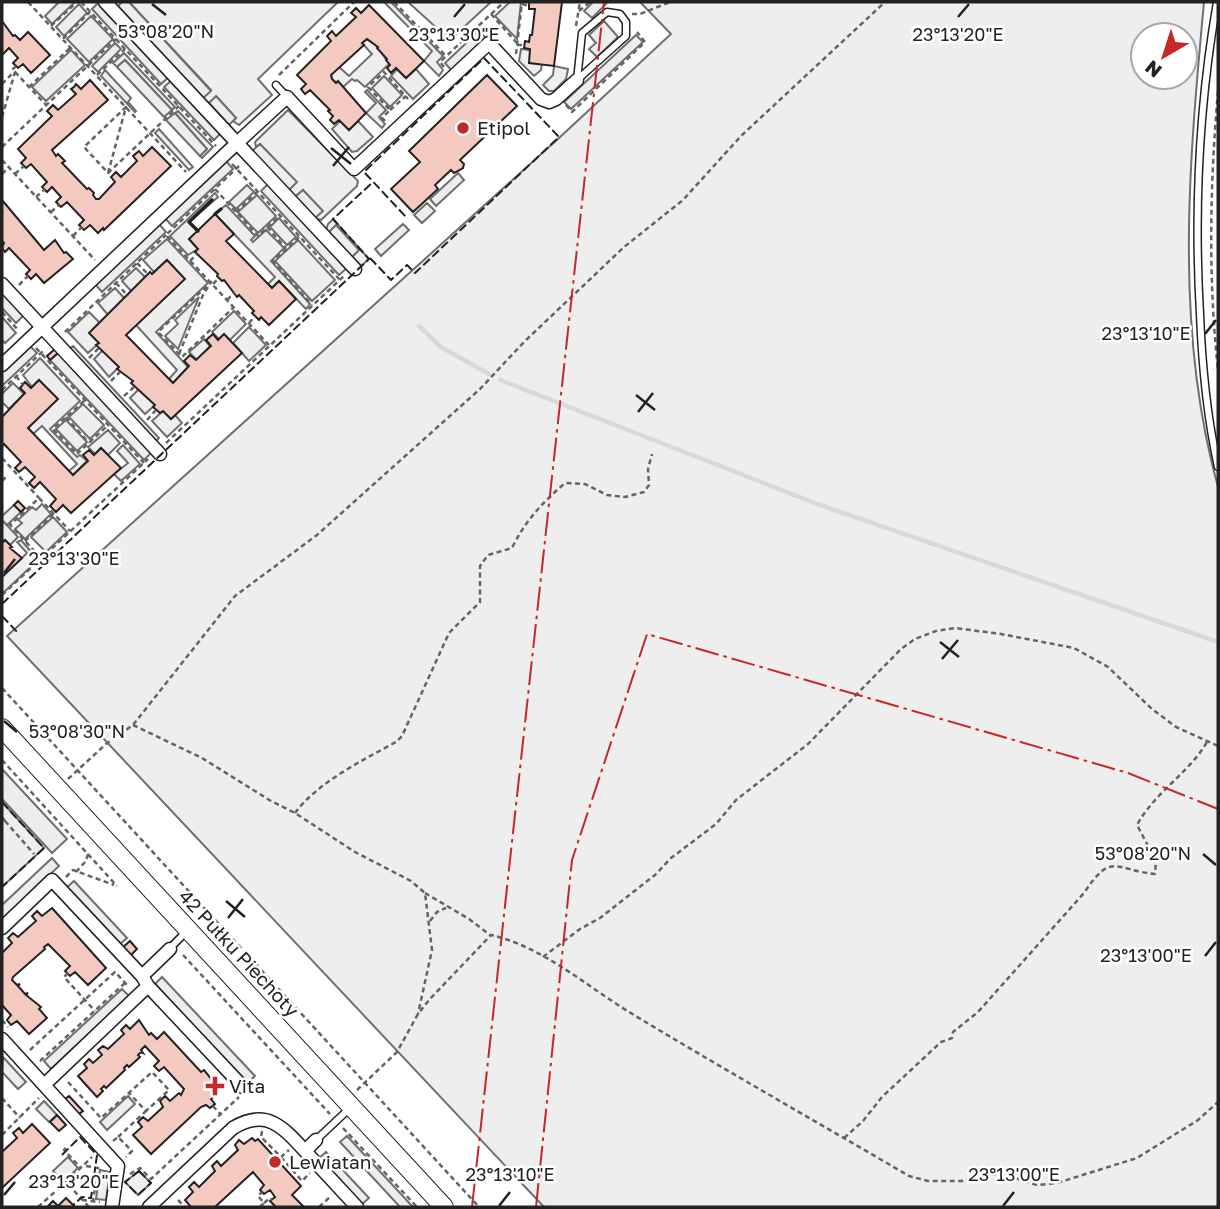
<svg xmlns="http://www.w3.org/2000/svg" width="1220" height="1209" viewBox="0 0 1220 1209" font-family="'Golos Text',sans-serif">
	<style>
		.green { fill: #eee; stroke: #6f6f6f; stroke-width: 2; fill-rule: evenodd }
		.parking { fill: #ededed; stroke: #6f6f6f; stroke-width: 2 }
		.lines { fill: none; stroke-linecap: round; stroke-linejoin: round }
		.stream { stroke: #d9d9d9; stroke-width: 4.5 }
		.building { fill: #f3c9c0; stroke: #222; stroke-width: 2 }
		.lane-casing { stroke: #222; stroke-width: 9 }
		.street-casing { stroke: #222; stroke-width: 15 }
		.secondary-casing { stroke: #222; stroke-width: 20 }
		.path { stroke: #646464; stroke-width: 2.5; stroke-dasharray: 5 3.5; stroke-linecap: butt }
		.lane { stroke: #fff; stroke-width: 6 }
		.street { stroke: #fff; stroke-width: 12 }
		.secondary { stroke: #fff; stroke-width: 18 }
		.fence { stroke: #222; stroke-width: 2; stroke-dasharray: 9 3.5; stroke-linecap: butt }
		.wall { stroke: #222; stroke-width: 3.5 }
		.power { stroke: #c62828; stroke-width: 2; stroke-dasharray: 24 5 3.5 5; stroke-linecap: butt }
		.ticks { fill: none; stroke: #222; stroke-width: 2.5 }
		.poi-dot { fill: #c62828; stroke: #fff; stroke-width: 2.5 }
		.labels { text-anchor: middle; stroke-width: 5; stroke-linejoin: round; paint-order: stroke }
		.poi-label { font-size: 19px; fill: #222; stroke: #fff; text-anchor: start }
		.street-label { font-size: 19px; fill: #222; stroke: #fff }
		.ticks-label { font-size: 18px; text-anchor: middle; fill: #222; stroke: #fff; stroke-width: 5; stroke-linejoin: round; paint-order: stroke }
	</style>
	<rect width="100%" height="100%" fill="#fff"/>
	<!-- green -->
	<path class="green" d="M129,2h209l-80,77 14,16 -33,30 -6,-4 3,-3 -19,-21 -8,6 -6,-5 8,-8z
		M384,2h7l52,54 -6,6 6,8 -4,6 -15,-15 8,-10z
		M408,2h83l-41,38z
		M510,2h11l-4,37 -22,-23z
		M640,2h564c-15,162 -30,326 14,485v720h-674l-537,-571 552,-498 112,-104zM1143,35h42v42h-42z
		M79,4l8,9 -23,23 -8,-9z
		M91,16l22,23 -24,23 -22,-23z
		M367,39l11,8 11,17 -24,23 -8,-7 -2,1 -3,-2 -10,9 -10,-9 -1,-4 8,-8 10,9 23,-22 -10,-11z
		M115,43l6,6 -23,23 -6,-6z
		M521,49l9,1 12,14 -1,6 -7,6 -15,-15z
		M71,50l14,15 -39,36 -14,-14z
		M124,53l51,54 -3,3 -47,-50 -8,7 -4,-4z
		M554,66l14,3 -2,10 -12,12h-5l-6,-6 10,-10z
		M397,69l9,9 10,-9 13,15 -16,15 -22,-23z
		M105,70l26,28 -3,4 8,9 -1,1 -34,-36z
		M384,76l18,19 -12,12 -18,-19z
		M367,90l19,20 -7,7 6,7 -3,4 -16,-15 10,-10 -11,-11z
		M288,110l70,71 -1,5 -36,34 -6,-2 7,-7 -19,-21 -8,7 -6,-7 7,-8 -36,-38 -4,3 -1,-5z
		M178,111l35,36 -11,11 -2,-2 7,-7 -32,-36z
		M340,121l9,9 9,-9 15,16 -16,14 -5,1 -20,-23z
		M159,129l34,38 -4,3 -34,-37z
		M215,193l3,4 -29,25 9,9 -9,8 9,10 -10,6 -18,-19z
		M257,195l19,21 -18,17 -20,-21z
		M226,205l29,31 -4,4 2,2 13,-12 18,18 -13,13 39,43 -4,5 -27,-28 -7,7 -4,-4 7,-7 -60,-63z
		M279,218l17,19 -9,8 -17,-18z
		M333,219l36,40 -9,8 -9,-9 8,-8 -23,-24 -8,7 -2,-3 2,-6z
		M167,239l41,44 -52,49 32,35 -15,16 -4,-4 8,-9 -41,-45 48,-46 -17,-19 -13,12 -11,-12z
		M298,240l37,40 -23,21 -37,-40z
		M136,268l10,10 -14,14 -10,-11z
		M115,288l10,11 -17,16 -10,-12z
		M199,297l-21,52 -13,-13 13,-12 -3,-4z
		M234,311l12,13 -16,16 -6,-5 -5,4 -7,-7z
		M89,312l11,11 -10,10 9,10 -11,10 -20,-21z
		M2,317l14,16 -11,10 -3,-3z
		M249,327l17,18 -17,16 -16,-18z
		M204,339l6,7 -13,14 -8,-8z
		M103,350l16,17 -10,10 -15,-18z
		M40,358l40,43 -30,28 27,28 3,-2 7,6 -14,14 -4,-4 8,-7 -35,-38 -9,8 -5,-6 29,-29 -18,-19 -7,7 -9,-12z
		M13,383l11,11 -15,15 -7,-7v-8z
		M139,389l16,16 -10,9 -15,-16z
		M83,404l21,21 -14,14 -21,-22z
		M163,411l8,8 4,-4 7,8 -15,14 -15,-16z
		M66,420l21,22 -10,9 -21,-22z
		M108,430l12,13 -12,12 -7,-7 -6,6 -7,-7z
		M123,445l17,19 -19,17 -7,-7 14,-11 -11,-12z
		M42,504l9,10 -26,25 -10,-10 7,-6 -4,-3 14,-13 4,3z
		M53,517l14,15 -21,20 -15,-15z
		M2,520l16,17 -8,8 -5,-5 -3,3z
		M21,540l17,20 -36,34v-17l25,-24 -10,-11z
		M2,802l42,46 -42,39z
		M68,1157l10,11 -15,14 -10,-11z
		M139,1171l12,12 -13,12 -13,-13z"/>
	<!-- parking -->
	<path class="parking" d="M59,2h16l-23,22 -7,-8z
		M99,2l70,75 -8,7 -69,-75z
		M122,2h7l82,89 -8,7 -85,-92z
		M593,2h11l2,2 -14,14 -8,-7z
		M604,21l14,16 -21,20 -8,-8 7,-6 -7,-8z
		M479,31l7,7 -34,33 -7,-8z
		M636,35l7,7 -72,67 -7,-7z
		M125,60l47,50 -8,7 -47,-50z
		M172,80l49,53 -7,7 -50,-53z
		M216,96l20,22 -7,7 -20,-22z
		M175,113l32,36 -7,7 -34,-36z
		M260,144l37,38 -8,8 -37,-39z
		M226,161l7,8 -61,57 -7,-8z
		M458,173l6,7 -28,26 -6,-7z
		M268,184l79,84 -8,7 -78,-84z
		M247,185l7,7 -18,17 -7,-7z
		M303,190l20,21 -8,7 -20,-21z
		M427,203l8,8 -13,12 -8,-8z
		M159,224l7,8 -64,60 -7,-8z
		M403,224l6,6 -28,26 -6,-7z
		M336,225l23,25 -8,8 -23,-25z
		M2,293l21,23 -7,7 -14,-15z
		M30,346l7,7 -35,33v-14z
		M73,346l86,92 -3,3 -87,-92z
		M58,353l94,99 -8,8 -94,-100z
		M14,505l7,7 -14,13 -5,-5v-4z
		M2,769l65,70 -15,14 -50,-54z
		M52,858l7,8 -57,53v-14z
		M74,881l53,57 -8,7 -53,-57z
		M162,977l93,99 -8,7 -92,-99z
		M122,989l7,7 -78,73 -7,-8z
		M3,1057l23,25 -8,7 -16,-17z
		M128,1096l7,8 -28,26 -7,-8z
		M44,1101l13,14 -8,7 -13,-13z
		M347,1136l66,71h-13l-60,-65z
		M326,1152l43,46 -8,7 -43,-46z
		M100,1170l10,2 -4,28 -10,-1z"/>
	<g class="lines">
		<!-- stream -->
		<path class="stream" d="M419,326l22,21 48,27
			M500,380l320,125 398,137"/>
	</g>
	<!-- building -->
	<path class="building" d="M529,2h33l-8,64 -25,-3 1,-14 -6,-1 1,-7 4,1 1,-7h2l3,-26h-6z
		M369,5l55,56 -18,17 -10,-10 -5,5 -4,-5 3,-3 -4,-5 1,-1 -10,-11 1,-1 -11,-8 -5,4 2,2 -33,30 1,4 4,4 2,-2 28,32 -17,17 -10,-10 -5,4 -4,-4 3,-4 -5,-5 2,-1 -20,-20 -5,4 -4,-5 5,-5 -9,-9 34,-34 -4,-5 5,-5 4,5 20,-19 -5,-4 5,-5 5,5z
		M2,21l11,15 2,-1 5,5 8,-8 22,23 -19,18 -8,-9 -5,4 -5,-5 5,-5 -9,-10 -7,7z
		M487,75l30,31 -57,54 4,4 -1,4 -9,5 -3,-3 -16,15 3,4 -25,23 -22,-23 29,-27 -11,-11z
		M90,80l18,20 -56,50 4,6 2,-2 7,7 -3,2 3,3 22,23 2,-1 5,5 -1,2 3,4h3l16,-17 -4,-5 5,-5 5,5 16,-16 -4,-5 6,-5 4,5 9,-9 19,19 -67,64 -1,-2 -5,5 -8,-8 -6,5 -5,-5 5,-5 -17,-18 -6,5 -5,-5 5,-5 -9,-10 -5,5 -5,-5 5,-5 -16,-18 -5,4 -5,-5 5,-5 -8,-9 34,-33 -5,-5 6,-6 5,5 18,-16 -5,-5 3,-2 2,-3 5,5z
		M2,200l42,50 11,-10 9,13 2,-1 7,7 -29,24 -8,-9 -5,5 -5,-5 4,-4 -21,-22 -4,4 -3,-4 2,-5 -2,-2z
		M215,214l19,20 -8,7 46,47 7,-7 17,18 -27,26 -8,-8 -2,3 -7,-7 2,-2 -15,-16 -2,2 -13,-17 -2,1 -5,-5 1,-2 -23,-22 3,-3 -9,-10z
		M167,260l18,19 -59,56 47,48 16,-17 -5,-5 6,-6 6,5 15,-14 -5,-6 7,-6 5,6 6,-6 18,19 -71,66 -8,-8 -3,2 -7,-6 2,-2 -24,-22 2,-2 -16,-12 2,-2 -23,-22 3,-2 -10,-10 61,-61 2,2z
		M55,349l3,4 -8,7 -3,-4z
		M39,380l19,19 -30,29 45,47 15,-14 -5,-6 6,-5 5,5 7,-7 20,20 -50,45 -8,-8 -7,7 -6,-6 6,-7 -16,-17 -6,6 -5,-5 6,-6 -10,-10 -6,5 -4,-4 6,-6 -17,-18 -2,2v-29l23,-24 -5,-5 5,-6 6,6z
		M18,501l7,7 -4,4 -7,-7z
		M5,540l7,7 -2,1 12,10 -20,19v-34z
		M52,908l54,60 -18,17 -13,-13 -5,4 -5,-5 5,-5 -22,-22 -4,3 1,2 -32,28 -1,3 5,5 3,-1 -2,2 7,8 3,-1 -2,2 15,12 -2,2 8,9 -18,16 -12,-13 -6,4 -4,-5 4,-5 -9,-10v-52l10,-10 -4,-5 5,-5 5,4 18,-16 -4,-5 5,-5 5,5z
		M130,941l7,8 -7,7 -8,-8z
		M139,1020l10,15 2,-2 6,6 7,-7 37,40 3,-2 14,17 -1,6 -6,6 4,5 -5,4 -4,-3 -5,2 -50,47 -18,-19 9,-8 -4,-5 5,-5 5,4 15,-14 -3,-6 5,-5 5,5 9,-8 2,2 3,-6 -20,-22 -5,4 -5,-5 5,-5 -14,-15 -4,4 2,3 -2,-1 -3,3 2,2 -11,10 -2,-2 -3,3 1,2 -19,18 -2,-2 -3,3 2,2 -6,6 -19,-21 9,-8 -3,-4 5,-5 4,4 9,-8 -4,-5 5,-4 5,3 16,-15 -3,-4 5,-5 4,4z
		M69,1096l14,15 -4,3 -14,-15z
		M57,1115l9,10 -7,6 -9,-9z
		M32,1124l18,19 -48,45v-36l15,-14 -4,-5 6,-5 4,5z
		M252,1138l3,3 3,-2 43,47 -9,9 12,12h-28l-6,-6 5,-4 -5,-7 -6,4 -4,-4 4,-5 -11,-13 -38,35h-24l-6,-7 8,-8 -4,-5 5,-5 5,5 16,-16 -3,-5 5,-5 4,5 17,-16 -3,-5 4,-5 5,4z
		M66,1198l9,9 -27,-1 5,-5 5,5z"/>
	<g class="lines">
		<defs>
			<path id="lane" d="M1217,2c-18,103 -23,208 -17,312 2,51 7,103 18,153
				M607,12l13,2 6,8v14l-49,44 5,-47z
				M276,85l11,12
				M170,948l17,-17
				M316,1140l34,-32"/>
			<path id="street" d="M105,2l132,141 50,-46 67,72 135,-126 52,56 8,3 7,-3 21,-19
				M2,284l158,170
				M2,365l235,-222 118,126
				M2,928l50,-48 90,96
				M170,949l-28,27 6,10 95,101
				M2,1039l116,127 -6,41
				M44,1085l104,-99
				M305,1151l52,56
				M149,1207l84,-79c33,-20 49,-2 72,23l11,-11"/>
			<path id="secondary" d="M2,728l442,479"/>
		</defs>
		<!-- lane casing -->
		<use href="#lane" class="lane-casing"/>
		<!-- street casing -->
		<use href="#street" class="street-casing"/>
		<!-- secondary casing -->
		<use href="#secondary" class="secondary-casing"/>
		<!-- path -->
		<path class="path" d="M28,2l158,170
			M81,2l135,144
			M394,2l52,54
			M2,3l1,-1
			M522,4l7,2
			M579,11l11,-9
			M491,14l26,29
			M632,14h8l30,-12
			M51,26l26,-24
			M576,26l4,-24
			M63,39l27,-27
			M517,45h7
			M516,54l6,-52
			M444,67l-4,-5 64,-60
			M15,72l31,33
			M97,75l28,-26
			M279,75l75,-73
			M2,84l10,-10
			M29,87l42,-40
			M1218,91c-8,93 -10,186 0,279
			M566,105l6,7 73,-70 -8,-10
			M390,110l16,-14
			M2,117l13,-45 -3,-2 4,-4
			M385,121l-3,-3 8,-8 -22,-23 16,-15 24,27
			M2,147l114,-108
			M2,160l93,100
			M232,164l107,115
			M239,166l-73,69 103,110
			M108,173l18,-66 -42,40 24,26 71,-67
			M2,174l7,-7
			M15,174l9,-8
			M215,189l43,47 22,-21
			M36,197l9,-8
			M51,212l8,-7
			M236,212l23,-22
			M267,227l19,21
			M73,236l9,-9
			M299,237l-26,24 39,44
			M2,250v-1
			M190,261l7,-7
			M137,263l11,11
			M116,283l12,13
			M213,284l6,-6
			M19,285l9,-9
			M227,300l7,-7
			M2,312l17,19
			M249,323l6,-7
			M65,332l101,-97
			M36,348l108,115
			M179,354l24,-59 8,-13 -53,50 24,25 52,-50
			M89,358l10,-10
			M16,376l7,9
			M111,381l9,-9
			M2,390l42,-40
			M124,396l10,-9
			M84,401l-31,28 24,25 31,-29
			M66,417l23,26
			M147,420l9,-10
			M166,443l179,-168
			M2,458l37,40
			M2,481l6,-6
			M25,541l28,-27
			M41,558l-31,-33 29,-27 31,33
			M2,595l146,-136
			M2,688l477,519
			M133,725l69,33 69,43 24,12 60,39 56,29 14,12 7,57 -14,64
			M2,760l115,126
			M68,779l38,-35 27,-19 102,-129 82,-61 163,-146 44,-47 100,-95 59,-47 58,-64 144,-134
			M295,813c23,-31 68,-53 101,-71l6,-6 47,-103 31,-31v-36l8,-11 24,-7c13,-27 31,-46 53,-65l20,1 22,11 18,2 19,-5 5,-7 -1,-16 4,-15
			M2,817l3,4 -3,3
			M5,821l29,33
			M76,872l10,-11 2,-7
			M66,877l7,-7 41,15
			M425,893l44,26 21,16
			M430,921l7,-9 9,-4
			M183,955l147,159
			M543,957l37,-28 20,-11 55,-43 16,-17 45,-34 20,-24 72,-56 93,-95 14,-10 21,-8 19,-3 46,6 73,14 34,19 44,42 24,18 42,19
			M68,973l-4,4 31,34
			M2,1020l6,7
			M30,1050l85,-78 14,15
			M40,1061l85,-78
			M68,1082l33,36 51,-46 17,18 -23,21 -17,-18
			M357,1090l40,-38 21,-38 11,-14 62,-65c53,12 96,52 143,80 91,55 183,107 275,161l19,5h34l38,-8 37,12 20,-2 80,-25 61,-38 20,-18
			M2,1098l18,20
			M213,1106l7,8
			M343,1128l74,79
			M262,1131l-1,6 20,20 8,-7
			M2,1135l37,-37
			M118,1137l28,-26
			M844,1138l19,-17 19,-24 59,-55 11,-4 1,-6 25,-20 106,-119c28,-42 30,-23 71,-19l1,-13 -19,-36c17,-32 52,-52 70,-83
			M113,1141l5,-4 14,14 -6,6
			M66,1148l-2,2 17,18
			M281,1157l21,24 8,-8
			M86,1166l12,2 -5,33
			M52,1173l11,12
			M130,1174l10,-6 11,11 88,-82
			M82,1200l18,2
			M178,1200l7,7
			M264,1203l6,-5 2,2
			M38,1207l28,-25
			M89,1207l-23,-25 26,-25
			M260,1207l4,-4 -6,-7 4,-4
			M319,1207l11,-10"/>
		<!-- lane -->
		<use href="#lane" class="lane"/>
		<!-- street -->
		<use href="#street" class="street"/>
		<!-- secondary -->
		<use href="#secondary" class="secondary"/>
		<!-- fence -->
		<path class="fence" d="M370,258l21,22 16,-15 8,8 144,-136 -75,-79 -120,114 42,45
			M2,604l367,-345 -36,-40 40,-37
			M2,616l17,18
			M2,802l42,46 -42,39
			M62,1155l18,-18 17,18 -6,43 -9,-1 -9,8
			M139,1171l12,12 -13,12 -13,-13z"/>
		<!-- wall -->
		<path class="wall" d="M215,214l6,-5
			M198,231l-9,-9 23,-22"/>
		<!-- power -->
		<path class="power" d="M472,1207l132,-1205
			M536,1207l36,-347 75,-226 481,139 90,36"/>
	</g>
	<!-- ticks -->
	<path class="ticks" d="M152,4l14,11M454,17l11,-13M958,17l11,-13M331,148l20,16M333,166l16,-19M1205,334l11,-14M636,395l19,15M638,412l15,-19M4,573l11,-14M940,642l19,15M942,659l16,-19M4,721l13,11M1203,854l13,11M226,901l19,16M228,918l15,-19M1205,956l11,-14M4,1195l11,-13M499,1206l11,-14M1003,1206l11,-14"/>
	<!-- markers -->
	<g class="poi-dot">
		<circle cx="463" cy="128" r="7"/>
		<path d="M211.5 1075.5h7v7h7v7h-7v7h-7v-7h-7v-7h7z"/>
		<circle cx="275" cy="1162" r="7"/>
	</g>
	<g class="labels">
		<!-- poi labels -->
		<g class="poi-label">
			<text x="477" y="135">Etipol</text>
			<text x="229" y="1093">Vita</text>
			<text x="289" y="1169">Lewiatan</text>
		</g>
		<!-- street labels -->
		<g class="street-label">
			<text transform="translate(239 953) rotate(47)" y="7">42 Pułku Piechoty</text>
		</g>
	</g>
	<g class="ticks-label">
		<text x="166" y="38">53°08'20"N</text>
		<text x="454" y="41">23°13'30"E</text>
		<text x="958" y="41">23°13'20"E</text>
		<text x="1146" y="340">23°13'10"E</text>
		<text x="74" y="565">23°13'30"E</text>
		<text x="77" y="738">53°08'30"N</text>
		<text x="1143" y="860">53°08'20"N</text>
		<text x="1146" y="962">23°13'00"E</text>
		<text x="510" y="1181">23°13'10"E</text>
		<text x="1014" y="1181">23°13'00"E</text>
		<text x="74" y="1188">23°13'20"E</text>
	</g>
	<!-- border -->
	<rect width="1220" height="1209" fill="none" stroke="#222222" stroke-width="7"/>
	<!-- north arrow -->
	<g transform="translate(1164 56) rotate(219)"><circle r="33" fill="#ffffff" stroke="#a7a7a7" stroke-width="2"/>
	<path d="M0-5L12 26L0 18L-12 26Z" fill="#c62828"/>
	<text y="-10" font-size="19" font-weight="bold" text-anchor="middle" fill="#222222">N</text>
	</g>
</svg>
